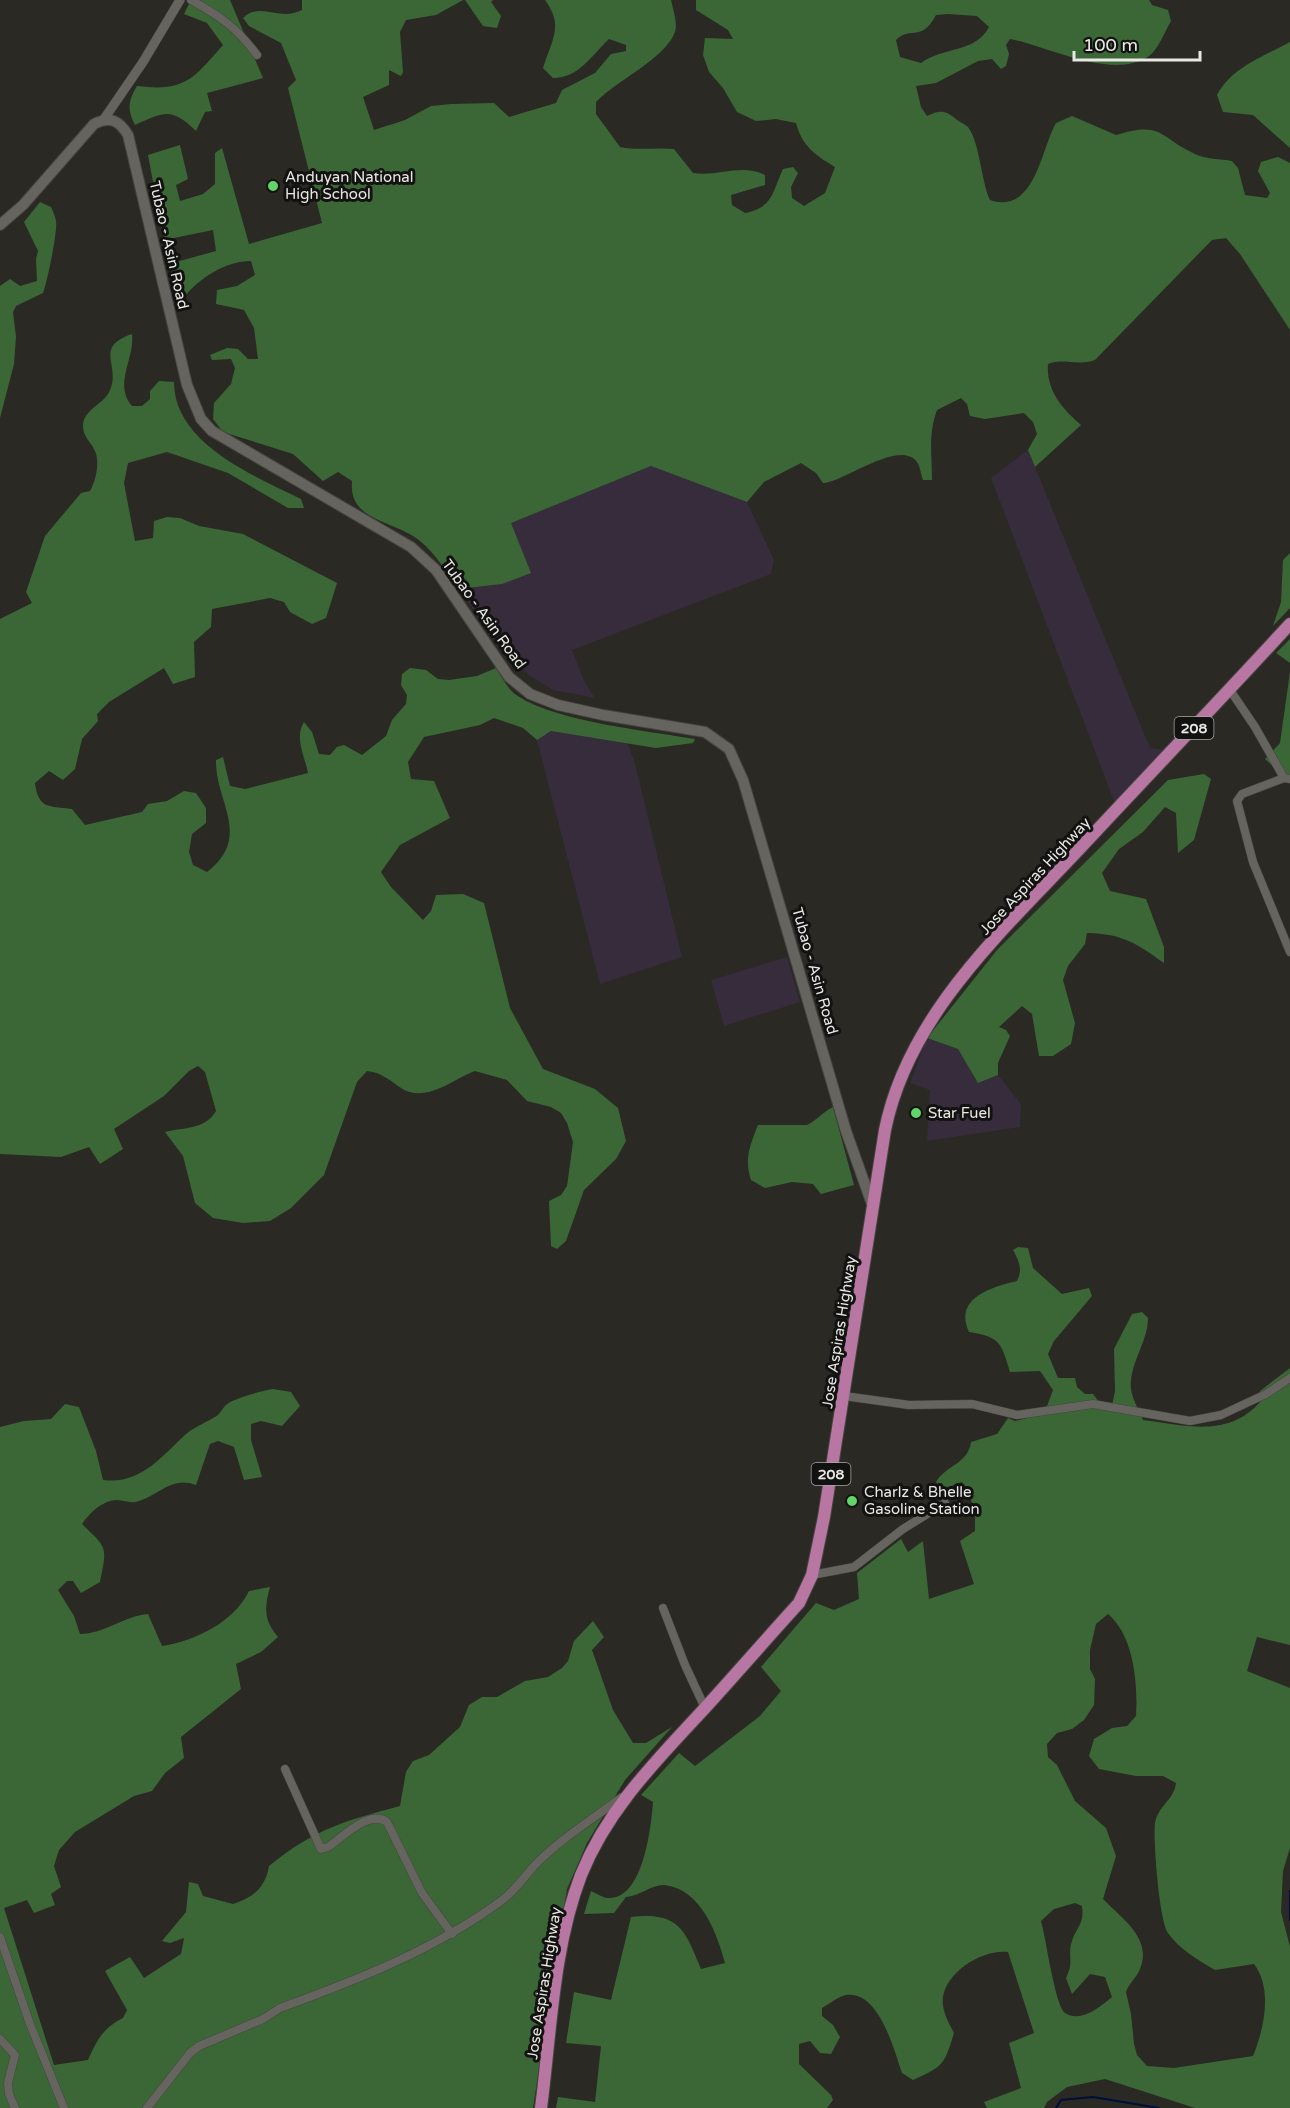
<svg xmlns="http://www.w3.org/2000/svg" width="1290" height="2108" viewBox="0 0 1290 2108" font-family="'Varela Round',sans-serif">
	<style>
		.industrial { fill: #362c3c }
		.forest { fill: #3b6736; fill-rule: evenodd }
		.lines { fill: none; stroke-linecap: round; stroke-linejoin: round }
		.stream { stroke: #000e3b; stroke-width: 2 }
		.minor-casing { stroke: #464541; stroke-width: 9 }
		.tertiary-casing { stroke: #464541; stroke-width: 10 }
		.secondary-casing { stroke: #464541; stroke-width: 12 }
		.primary-casing { stroke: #464541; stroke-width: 14 }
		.minor { stroke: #66645f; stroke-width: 8 }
		.tertiary { stroke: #66645f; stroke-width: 9 }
		.secondary { stroke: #66645f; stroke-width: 10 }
		.primary { stroke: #b876a2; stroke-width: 12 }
		.poi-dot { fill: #62d469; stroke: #121210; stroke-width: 2 }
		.labels { text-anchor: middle; stroke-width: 6; stroke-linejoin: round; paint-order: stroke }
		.shield { fill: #121210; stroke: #a8a8a5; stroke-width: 1.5 }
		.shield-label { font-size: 14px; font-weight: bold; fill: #e9e8e5 }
		.poi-label { font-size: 15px; fill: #e9e8e5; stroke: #121210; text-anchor: start }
		.street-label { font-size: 15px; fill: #e9e8e5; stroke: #121210 }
	</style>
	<rect width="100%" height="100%" fill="#2a2924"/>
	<!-- industrial -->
	<path class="industrial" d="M1028,450l122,298 15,2 -50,54 -124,-326z
		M651,466l96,36 27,58 -3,14 -199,76 13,33 10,15 -42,-8 -26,-16 -31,-35 -38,-50 44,-5 8,-61z
		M551,731l76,11 7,18 48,197 -82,27 -63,-244z
		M787,957l13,45 -76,24 -13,-46z
		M927,1038l31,11 20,34 20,-8 23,29 -1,23 -93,14 3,-51 -20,-7z"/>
	<!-- forest -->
	<path class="forest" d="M191,0h39l33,78 -56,15 5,18 -7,1 -9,19c-25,-24 -31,-19 -61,-6 -8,-15 -7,-24 2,-39 48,6 56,-7 86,-41l-16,-22 -23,-9z
		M302,0h161l-27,15 -30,5 -6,12 3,40 -2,4 -12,-6v15l-26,12 11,33 31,-10 26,-14 20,-2 43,-1 15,14 47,-14 6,-13 33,-17 16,-19 15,-3v-6l-17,-6c-17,16 -30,39 -56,39l-10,-10c9,-29 21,-42 2,-68h126c2,9 7,24 4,32 -10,27 -58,48 -79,70v12l24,33c19,4 35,0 54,2l19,24c25,4 48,-10 72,2v10l-34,10 1,10 13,8c29,-6 27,-21 38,-44l10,-2 5,6 -7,14 1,11 12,8 21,-13 10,-26c-20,-12 -33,-21 -39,-44l-20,-4 -20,2 -19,-9 -14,-24 -14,-16 -6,-17 2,-17 28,1 -5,-9 -32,-20v-10h453l3,5 16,5 3,11c-6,10 -13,29 -22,35 -36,25 -101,-10 -139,-17l-4,6 3,9 -3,12 -5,3 -9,-10 -14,2 -42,22 -20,3 5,21 6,9c13,-6 18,-6 29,3 3,3 9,5 12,8 12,16 13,54 22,73 45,15 51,-51 66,-77l16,-7 44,19c47,-14 41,1 79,19 10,5 26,5 37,7l6,7 7,27 22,3 3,-5 -12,-22 3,-9 17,-5 12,6v167l-50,-76 -14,-16 -14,2 -117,120c-17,6 -32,-2 -47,4 -2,26 14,45 33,61l-46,42 -7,-17 9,-16 -4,-12 -9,-9 -39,6 -15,-3 -3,-12 -6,-6 -24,12c-9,23 -5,46 -5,70h-9c-2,-5 -3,-14 -6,-18 -17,-24 -75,21 -94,21l-7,-10 -15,-10 -37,19 -17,20 -96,-36 -140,57 20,50 -29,11 -44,5c-11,-17 -23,-36 -38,-48 -25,-21 -72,-19 -68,-60l-14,-9 -15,9 -30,-27 -70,-22 -10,-13 1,-16 17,-19 4,-16 -4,-9 -19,1 -2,-5 17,-7 11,1 10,10h10l-4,-31 -10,-18 -28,-6 1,-14 20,-4 18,-11 -4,-14c-26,0 -51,17 -67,36l-7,-2 -8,-31 47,-13 -3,-21 -49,10 -16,-85 32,-10 8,34 -12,6 4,16 23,-7 12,-10v-31l7,-5 27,96 73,-21 -34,-135 8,-8 -15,-37 -32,-17 -6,-8c17,-17 36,4 59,-8zM948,14l29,2 12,11c-13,26 -47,20 -68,36l-21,-6 -4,-17c16,-15 25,3 40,-25z
		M465,0h28l-2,2 10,14 -4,12 -14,-2z
		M1290,42v106l-37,-33 -30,-3 -6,-17c15,-28 46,-38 73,-53z
		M40,202l11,5c2,4 4,9 5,14 2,9 -9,62 -13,72l-27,13 -3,6 3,25 -2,27 -14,54v-132l10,-7 10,7 17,-5 -1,-22 2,-8 -14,-29z
		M132,334c3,25 -19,50 0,72h10l8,-7v-8l9,-10 15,1c0,62 81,94 127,117l3,9h-16l-60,-35 -61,-21 -39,11 -4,20 11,58 18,-3 1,-17 13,-4 13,1 19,8 44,8 94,49 -11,35 -14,6 -22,-12 -6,-10 -14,-4 -58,11 -1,18 -17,15 1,35 -22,7 -9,-16 -55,34 -12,12 1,7 -16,18 -7,30 -12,11 -14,-9 -14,12c3,26 14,23 37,26l13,16 57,-13 6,-8 19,-3 17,-10 12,2 10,15v15l-14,11 -3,18 4,13 14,7c46,-36 8,-70 9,-112l7,-3 7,29 15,3 63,-16c-3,-16 -14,-36 -4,-51l8,10 7,22 11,1 7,-8 7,-2 18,10 24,-19 6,-16 14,-16 1,-9 -6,-10 1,-11 8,-6 16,2 12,9 11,1 28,-4 19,-8c6,9 11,20 19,26 36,27 134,37 180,45l-2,4 -37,5 -105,-17 -14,9 -14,-12 -29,-10 -14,7 -56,12 -16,25 3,17 23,2 16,37 -50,27 -19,27 10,15 32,33 8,-9 5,-16 27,-1 21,9 26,105 33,61 52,20 23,19 8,33 -10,18 -32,31 -18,51 -9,8 -6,-3 -2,-45 12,-6 6,-9 6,-44 -6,-19 -6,-10 -10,-6 -24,-6 -20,-21 -32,-9c-22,8 -49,33 -74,17 -12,-8 -20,-16 -34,-17l-10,11 -33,93 -33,33 -21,13 -27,2 -30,-5 -18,-15 -12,-47 -18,-24c19,-5 40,-2 51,-21l-11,-39 -7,-6 -9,5 -25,25 -50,33 9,20 -23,15 -11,-17 -28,10 -61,-3v-535l32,-16 -6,-11 19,-56 36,-43 9,-2c6,-10 10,-29 5,-40 -4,-9 -12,-14 -12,-25 0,-17 22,-22 27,-36 11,-24 -17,-43 22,-56z
		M1290,553v55l-17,18 8,-24 2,-42z
		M1290,639v24l-14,-10z
		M1290,672v109l-25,-22 15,-16z
		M1204,774l7,5 -17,61 -16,13 -2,-40 -11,-6 -22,25 -24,17 -17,24 8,18 36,8 18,48v16c-28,-20 -41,-29 -77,-30l-2,11 -17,22 -5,14 12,43 -4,21 -18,12h-14l-7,-42 -10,-8 -23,21 7,3 4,6 -12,27v12l-20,8 -20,-34 -31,-11 70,-88 171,-170z
		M833,1107l21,78 -33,9 -8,-10 -21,-2 -27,6 -14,-8c-7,-21 -1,-35 7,-55h49c10,-5 16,-13 26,-18z
		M1018,1247l10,1 5,20 29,26 27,-6 3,8 -38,45 -6,13 10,24h17l2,9 8,7h8l13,17h5l4,-20 -1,-42 18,-35 10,-2 6,6c0,22 -15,40 -17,63 -2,13 7,27 12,39 42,5 85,19 118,-19l-1,-10 30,-23v277l-33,-8 -10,34 43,17v160l-7,23 -2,41 9,35v161h-95l-90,-29 -38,8 -20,15 -3,6h-57l-3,-6 37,-14 -12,-45 25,-10 -26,-81c-25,-3 -61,19 -65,45 -2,13 6,26 11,36 -10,32 -10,33 -41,47l-11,-7c-8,-23 -23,-83 -56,-78 -7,1 -17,9 -24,13v8l11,9 7,12 -9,17 -11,-1 -10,-12 -11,3v20l32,31 2,5 -6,8h-271l2,-11 37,5 6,-56 -35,-3 8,-51 37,8 20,-83c48,-6 54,13 70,52l24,-6c-8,-29 -23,-73 -60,-78 -13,-1 -25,11 -39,12l-12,16 -30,1 7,-23c5,2 12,7 17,7 35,2 43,-70 45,-96l-12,-7 38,-42 16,13 65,-50 21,-25 -20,-24 55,-64 18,7 25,-11 -2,-26 44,-34 7,13 15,-11 6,58 45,-15 -14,-43 15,-10v-22l-13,-27 -19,7 -7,-7c10,-17 32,-18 35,-40l26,-8 11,-16 7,3 29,-7 9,-24 -13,-19 -30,1c-9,-29 -9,-35 -41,-40 -16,-34 23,-45 48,-51 6,-12 2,-20 -4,-31zM1108,1614c26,22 30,70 28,102l-9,10 -15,2 -18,11 -5,17 10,13 37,7h27l13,7c-2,17 -18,23 -21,40 -2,16 4,98 13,110 11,16 30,27 47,37l39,-6c19,25 10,65 -1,92l-79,12 -27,-2 -10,-11 -3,-11 -3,-30 -5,-22c3,-9 11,-15 14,-23 13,-31 -20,-52 -37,-70l13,-43 -10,-28 -31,-27 -18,-36 -9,-8 -1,-13 10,-11 15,-4 12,-9 10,-15 1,-26 -5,-10v-19l6,-26zM1075,1903l7,3c3,19 -7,22 -11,38 -3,13 3,18 -5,34l6,16 18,-20 15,3 7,20c-12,10 -31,26 -47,16 -10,-8 -19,-75 -24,-92l13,-12z
		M273,1389l18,3 9,14 -18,20 -21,-5 -10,3v16l11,37 -18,3 -10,-33 -16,-6 -8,3 -14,41c-25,-10 -38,12 -61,17 -6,1 -13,-2 -19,-2 -15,1 -26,13 -34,24 26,25 25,22 18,58l-19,11 -8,-12h-6l-9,9 16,26 6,18c24,0 44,-18 68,-20l14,32c33,-5 72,-24 87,-55l21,-4c-6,21 -6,34 8,50l-17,15 -25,12 5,25 -60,48 3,21 -19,15 -13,18 -18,5 -59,36 -16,18 -5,16 7,21 -10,7 4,11 -21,8 -7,-13 -23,8 50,157 34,-5c9,-20 15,-32 35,-42l4,-8 -22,-39 25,-14 14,21 37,-24 3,-16 -14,5 -8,-2 24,-29 3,-30 9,2 5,12 30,8c21,-7 32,-16 36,-38 45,-37 76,-45 131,-60l6,-34 7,-11 16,-6 31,-28 9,-22 13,-8h15l28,-16 23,-4 14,-9 6,-7 6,-20 19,-20 11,16 -12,13 21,60 20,33h13l26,-16 -47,53 -38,63 -20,46 -34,219h-533v-681l24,-6 27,-2 14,-15 14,3 17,44 7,29c37,5 58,-23 82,-45 9,-8 18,-11 28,-17 7,-3 8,-8 13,-13 5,-6 39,-15 47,-16z"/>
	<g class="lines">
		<!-- stream -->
		<path class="stream" d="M1290,1891v29
			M1056,2108l5,-8 32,-3 66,11"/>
		<defs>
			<path id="minor" d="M191,0c29,16 45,27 66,55
				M1230,690l25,37 29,51
				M1290,779l-6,-1 -42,16 -5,7 16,61 37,90
				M844,1396l65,9 63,-1 45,11 76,-11 97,17 31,-6 45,-21 24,-16
				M812,1575l42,-8 49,-38 42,-26
				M663,1608l22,57 20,43
				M285,1769l36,80 7,-2c15,-10 41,-38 59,-25l35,71 30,41
				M0,1937l30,87 34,84
				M0,2039l15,16 -7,28 1,11 6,14
				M147,2108l43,-55 9,-7 64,-27 17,-11c77,-28 154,-58 221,-107 14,-10 23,-24 34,-36 25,-26 58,-46 87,-68"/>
			<path id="tertiary" d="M104,119l39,-57 37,-62"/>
			<path id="secondary" d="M0,225l23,-20 71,-81c16,-8 25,-4 34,11l59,250 14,34 11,12 199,116 25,23 73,107 21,17 28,11 45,10 102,17 24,17 14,31 103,351 27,76"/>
			<path id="primary" d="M541,2108c10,-77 12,-160 40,-233 27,-67 76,-115 124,-167 31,-34 62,-70 94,-105l13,-28 12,-58 61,-387c24,-118 121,-202 200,-287 68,-73 137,-145 205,-219"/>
		</defs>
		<!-- minor casing -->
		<use href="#minor" class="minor-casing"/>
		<!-- tertiary casing -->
		<use href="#tertiary" class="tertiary-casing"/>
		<!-- secondary casing -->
		<use href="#secondary" class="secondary-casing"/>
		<!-- primary casing -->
		<use href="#primary" class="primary-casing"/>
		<!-- minor -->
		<use href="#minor" class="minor"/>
		<!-- tertiary -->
		<use href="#tertiary" class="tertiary"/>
		<!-- secondary -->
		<use href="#secondary" class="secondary"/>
		<!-- primary -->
		<use href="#primary" class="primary"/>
	</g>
	<!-- markers -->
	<g class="poi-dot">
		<circle cx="273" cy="186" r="6"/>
		<circle cx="916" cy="1113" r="6"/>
		<circle cx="852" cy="1501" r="6"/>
	</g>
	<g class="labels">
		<!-- shield labels -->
		<g class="shield">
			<rect x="1174.5" y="717" width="39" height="22" rx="4.5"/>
			<rect x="811.5" y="1463" width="39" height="22" rx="4.5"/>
		</g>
		<g class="shield-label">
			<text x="1194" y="733">208</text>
			<text x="831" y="1479">208</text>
		</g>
		<!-- poi labels -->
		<g class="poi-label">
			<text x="285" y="182">Anduyan National<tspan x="285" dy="17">High School</tspan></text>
			<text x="928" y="1118">Star Fuel</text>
			<text x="864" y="1497">Charlz &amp; Bhelle<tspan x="864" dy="17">Gasoline Station</tspan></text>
		</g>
		<!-- street labels -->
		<g class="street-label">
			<text transform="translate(169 245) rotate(77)" y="5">Tubao - Asin Road</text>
			<text transform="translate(484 614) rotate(54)" y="5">Tubao - Asin Road</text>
			<text transform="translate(1035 876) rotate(-47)" y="5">Jose Aspiras Highway</text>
			<text transform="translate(815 971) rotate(74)" y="5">Tubao - Asin Road</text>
			<text transform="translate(839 1332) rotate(-81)" y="5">Jose Aspiras Highway</text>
			<text transform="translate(544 1983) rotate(-81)" y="5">Jose Aspiras Highway</text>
		</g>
	</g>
	<!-- scale -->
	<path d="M1074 51v9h126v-9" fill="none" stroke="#e9e8e5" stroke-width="3"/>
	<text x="1083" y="51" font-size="18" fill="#e9e8e5" stroke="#121210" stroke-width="4.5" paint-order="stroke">100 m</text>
</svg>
